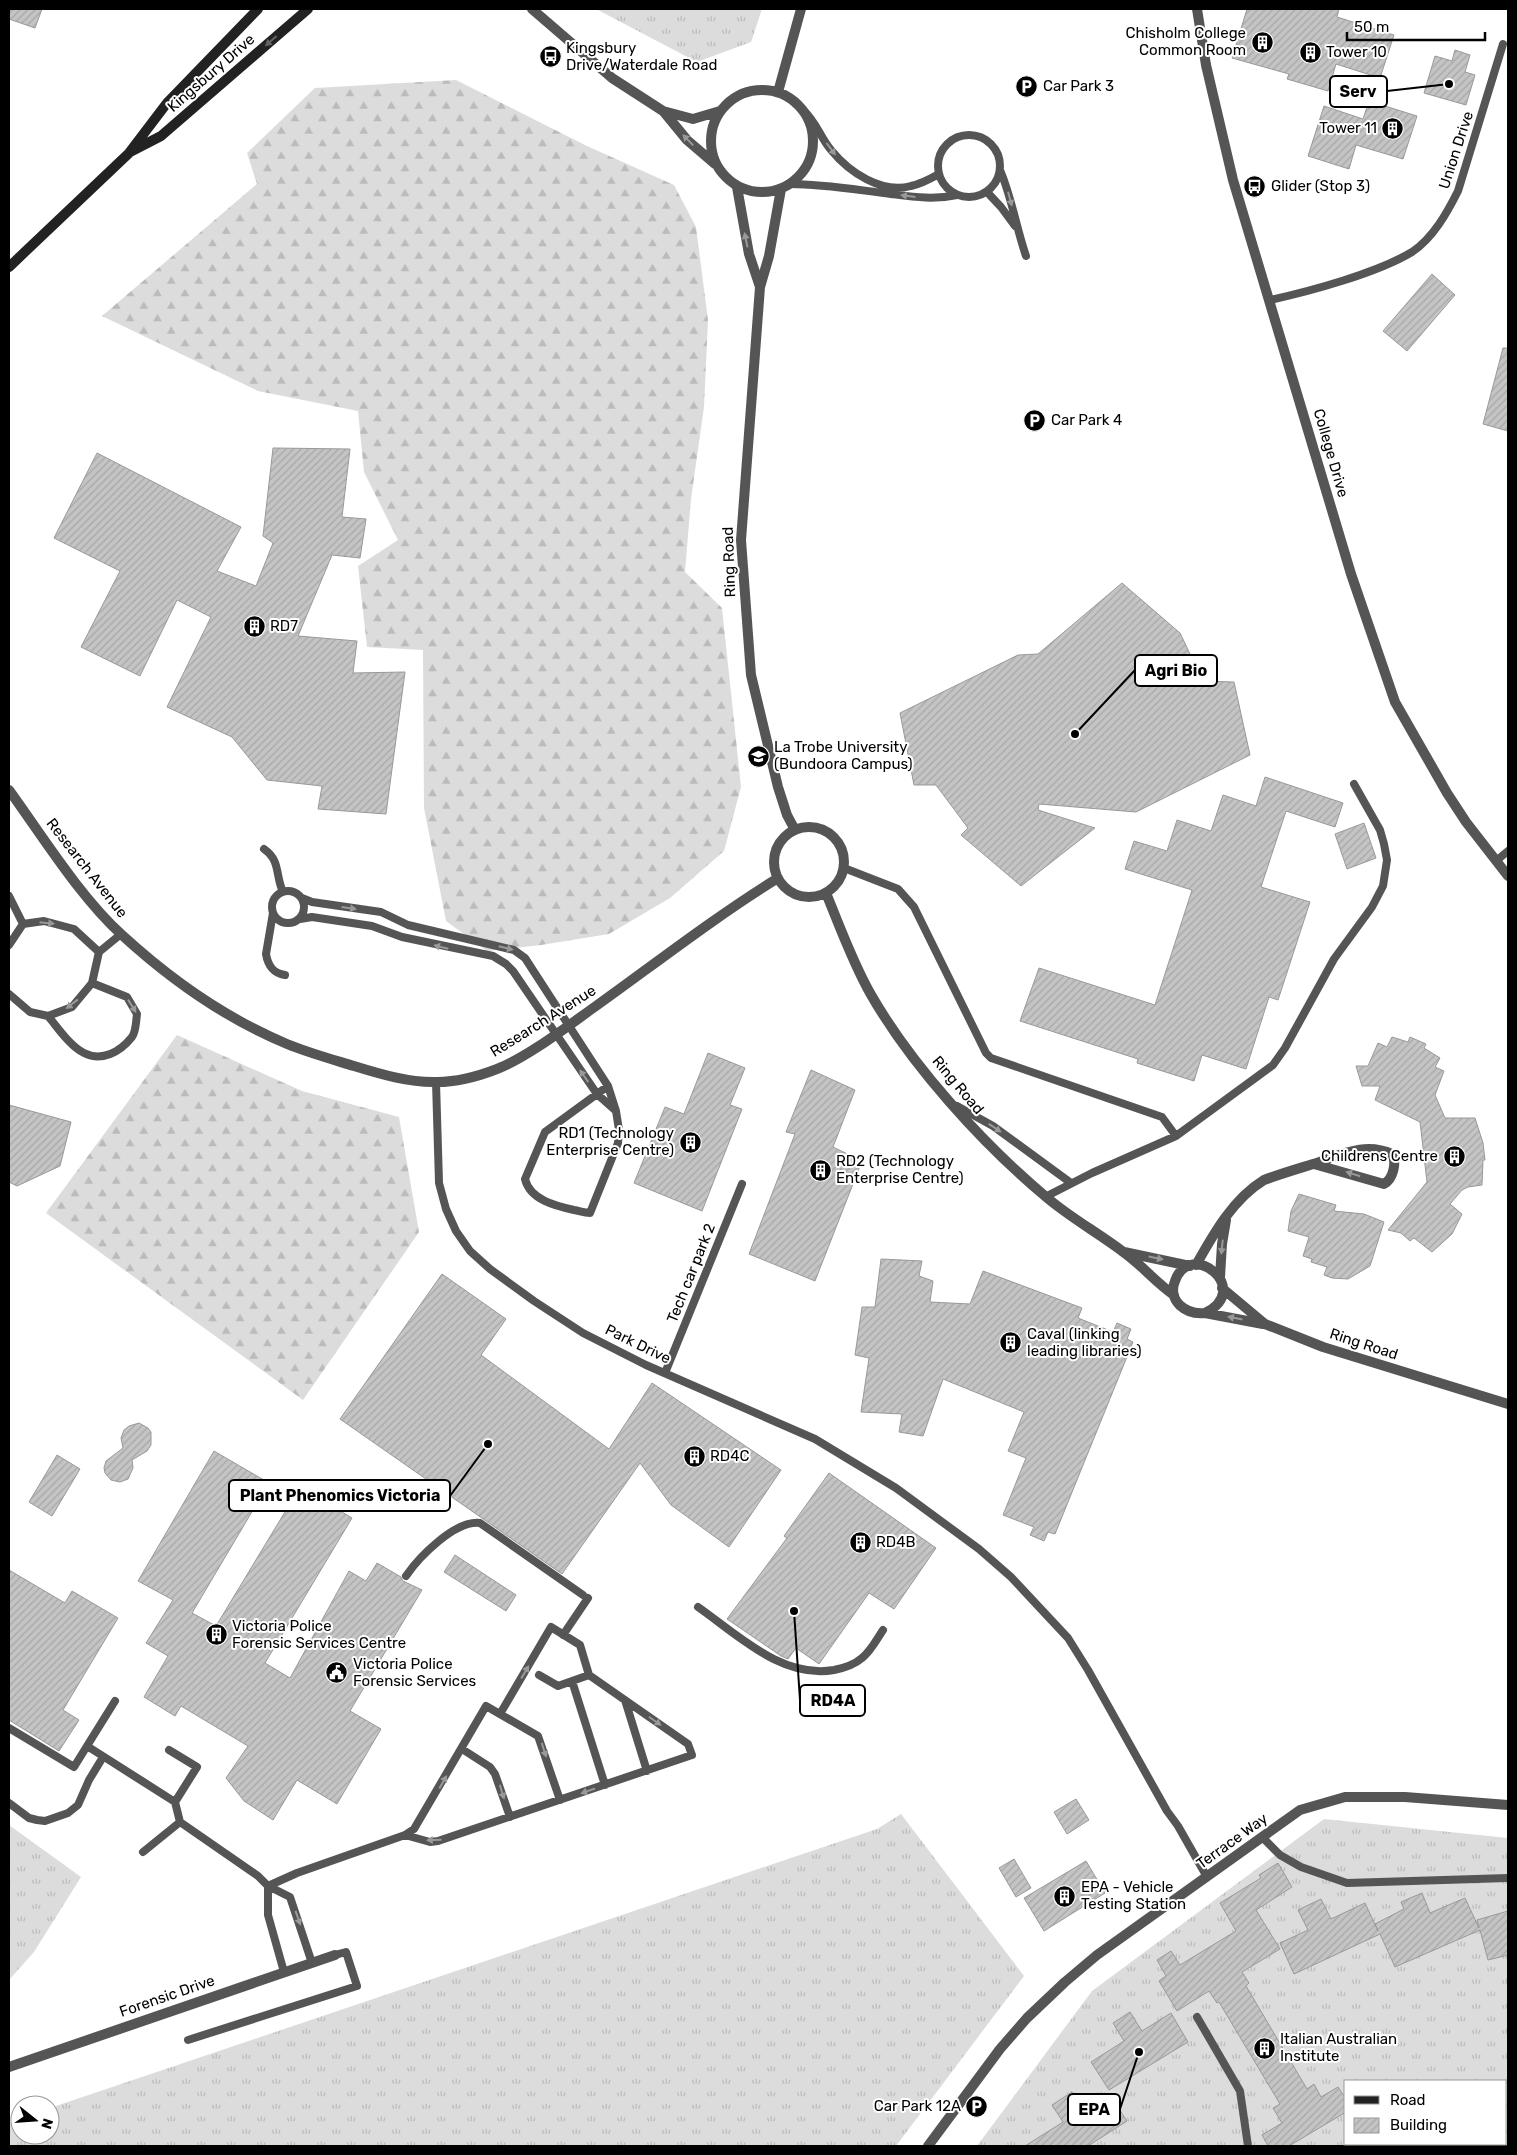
<svg xmlns="http://www.w3.org/2000/svg" width="1517" height="2155" viewBox="0 0 1517 2155" font-family="Rubik,sans-serif">
	<style>
		.grass { fill: url(#grass-tufts); fill-rule: evenodd }
		.forest { fill: url(#forest-firs) }
		.building { fill: url(#building-hatch); stroke: #999 }
		.lines { fill: none; stroke-linecap: round; stroke-linejoin: round }
		.lane { stroke: #555; stroke-width: 8 }
		.street { stroke: #555; stroke-width: 10 }
		.secondary { stroke: #222; stroke-width: 10 }
		.oneway { fill: #646464 }
		.oneway2 { fill: #999 }
		.labels { text-anchor: middle; stroke-width: 4; stroke-linejoin: round; paint-order: stroke }
		.poi-label { font-size: 15px; fill: #000; stroke: #fff; text-anchor: start }
		.street-label { font-size: 15px; fill: #000; stroke: #fff }
		.leader { fill: none; stroke: #000; stroke-width: 2 }
		.callout-dot { fill: #000; stroke: #fff; stroke-width: 2 }
		.callout { fill: #fff; stroke: #000; stroke-width: 2 }
		.callout-label { font-size: 16px; text-anchor: middle; font-weight: bold; fill: #000 }
	</style>
	<defs>
		<pattern id="grass-tufts" width="24" height="20" patternUnits="userSpaceOnUse" patternTransform="scale(1.25)"><rect width="24" height="20" fill="#dcdcdc"/><path d="M3 7l-1-3M5 7V3M7 7l1-3M15 17l-1-3M17 17v-4M19 17l1-3" fill="none" stroke="#bbb"/></pattern>
		<pattern id="forest-firs" width="22" height="20" patternUnits="userSpaceOnUse" patternTransform="scale(1.25)"><rect width="22" height="20" fill="#dcdcdc"/><path d="M5 1l3.5 6h-7zM16 11l3.5 6h-7z" fill="#bbb"/></pattern>
		<pattern id="building-hatch" width="6" height="6" patternUnits="userSpaceOnUse" patternTransform="scale(1.25)"><rect width="6" height="6" fill="#c4c4c4"/><path d="M-1 1l2-2M0 6l6-6M5 7l2-2" fill="none" stroke="#a7a7a7"/></pattern>
	</defs>
	<rect width="100%" height="100%" fill="#fff"/>
	<!-- grass -->
	<path class="grass" d="M596,9h166l-11,33 -54,20z
		M901,1814l123,162 -128,170h-887v-23l11,-4v16h30v-27l827,-279z
		M1324,1819l184,19v308h-531l115,-155zM1346,2081h160v63h-160z
		M9,1825l72,52 -47,75 -25,28z"/>
	<!-- forest -->
	<path class="forest" d="M456,80l131,66 87,39 22,42 12,93 -4,87 -13,92 -6,73 37,36 19,179 -17,64 -54,47 -61,36 -68,11 -54,6 -41,-30 -22,-113 -1,-158 -56,-3 -9,-81 40,-26 -34,-68 -6,-61 -100,-20 -156,-75 155,-132 -10,-31 68,-65z
		M177,1035l125,56 97,26 20,115 -116,168 -257,-187z"/>
	<!-- building -->
	<path class="building" d="M9,9h33l-7,19 -26,-9z
		M1247,9h92l-2,8 57,18 -14,43 -44,-14 -8,27 -41,-12 2,-5 -57,-16z
		M1455,50l15,5 -5,17 10,3 -9,30 -42,-12 11,-37 17,5z
		M1369,101l48,15 -14,43 -47,-14 -7,24 -41,-13 16,-50 39,13z
		M1432,274l23,21 -48,56 -24,-20z
		M1503,348h5v83l-25,-7z
		M273,448l77,1 -8,68 24,2 -6,39 -28,-3 -34,81 59,5 -4,32 52,-1 -19,142 -68,-5 4,-23 -55,-6 -35,-43 -65,-30 44,-90 -34,-17 -37,76 -59,-29 39,-76 -66,-33 43,-85 144,74 -24,44 39,15 17,-43 -10,-7z
		M1122,583l58,50 23,48 31,1 16,73 -114,57 -97,-8 -1,6 57,18 -74,58 -60,-51 7,-7 -32,-43h-22l-14,-72 118,-58 20,-1z
		M1265,777l78,26 -8,24 -49,-16 -25,76 49,15 -32,98 -9,-3 -23,72 -44,-14 -8,26 -57,-18 1,-4 -118,-38 19,-53 116,37 37,-115 -67,-21 9,-28 33,10 10,-31 34,11 12,-36 33,11z
		M1364,823l12,35 -29,11 -12,-35z
		M1392,1037l16,5 2,-5 16,7 -2,4 16,10 -5,9 9,4 -9,24 10,23h30l8,25 2,17h-2l-1,25 -14,2 -6,3 -12,14 12,10 -10,20 -20,18 -18,-14 -4,3 -9,-8 -13,-3 39,-48 -7,-60 -45,-22 5,-14h-18l-6,-20h12l10,-23 9,4z
		M708,1053l37,15 -15,37 12,4 -40,102 -68,-28 31,-76 19,7z
		M811,1070l44,20 -22,57 29,14 -47,120 -66,-27 46,-120 -9,-2z
		M9,1105l62,17 -11,44 -43,20 -8,-4z
		M1299,1194l37,11 -2,6 30,3 20,8 -14,44 -22,13 -16,-1 -8,-3 3,-8 -16,-5 1,-3 -9,-3 6,-19 -21,-6 3,-20z
		M881,1259l41,2 -3,15 14,5 -3,21 40,2 13,-33 99,37 -4,10 35,14 4,-9 14,6 -4,10 6,3 -78,192 -7,-2 -4,9 -14,-6 4,-8 -31,-12 23,-57 -18,-7 16,-39 -81,-33 -20,57 -24,-4 3,-18 -41,-2 8,-54 -14,-3 7,-48h13z
		M442,1274l64,45 -25,36 128,94 43,-66 129,87 -52,77 -58,-42 -31,-42 -78,111 -222,-155z
		M139,1423l9,5 3,4v13l-4,6 -15,9 1,8 -5,11 -8,3 -9,-2 -6,-7 -1,-5 2,-7 17,-13 -2,-10 3,-8 5,-4z
		M214,1451l55,32 -77,130 24,13 84,-139 52,31 -87,145 25,15 59,-107 17,10 11,-18 24,14 2,4 19,9 -72,121 31,18 -44,75 -40,-24 -24,40 -29,-19 -18,-23 22,-32 -67,-40 -6,10 -31,-19 24,-41 -22,-13 27,-43 -35,-19z
		M57,1455l23,14 -28,47 -23,-14z
		M829,1473l107,75 -42,61 -25,-16 -50,71 -23,-16 -8,11 -7,-3 -54,-37 60,-81 -3,-2z
		M455,1555l61,40 -10,16 -62,-39z
		M9,1570l56,33 7,-12 46,27 -55,92 16,10 -20,31 -50,-31z
		M1076,1799l13,21 -22,14 -13,-22z
		M1014,1859l17,29 -15,9 -17,-29z
		M1086,1861l19,32 -61,38 -20,-33z
		M1278,1863l14,24 -36,23 24,39 -38,23 7,11 -3,3 61,103 7,-5 7,13 17,-10 8,12v13l-57,34h-21l-6,-11 20,-12 -9,-15 7,-4 -61,-102 -2,1 -8,-12 -32,20 -18,-30 7,-5 -9,-16 14,-9 9,14 56,-34 -16,-28 41,-25 -2,-3z
		M1422,1893l8,20 35,-15 14,30 -2,-8 31,-9v44l-20,5 -8,-30 -85,37 -15,-33 -86,40 -14,-31 28,-13 -10,-20 23,-11 10,20 34,-16 13,28 -3,-7 29,-15 -3,-7z
		M1130,2012l12,19 29,-18 17,29 -79,48 -18,-28 33,-21 -11,-18z
		M1072,2092l12,18 25,-16 18,27 -39,25h-63l38,-24 -11,-17z"/>
	<g class="lines">
		<!-- lane -->
		<path class="lane" d="M803,110c13,11 17,27 28,40 18,22 50,44 80,36 10,-2 19,-7 28,-12
			M938 166a31 31 0 1 1 62 0a31 31 0 1 1-62 0Z
			M1000,170c12,28 16,57 26,86
			M790,184c34,0 67,6 101,10 23,3 43,6 66,1
			M987,192l14,15 14,19
			M1270,300c41,-9 107,-27 142,-48 21,-14 35,-39 46,-61l45,-147
			M264,849c17,12 11,26 19,43
			M1496,861l12,-10
			M844,868l54,21 16,18 72,146 5,5 171,59 14,19
			M272 907a16 16 0 1 1 32 0a16 16 0 1 1-32 0Z
			M9,896l14,28
			M302,898l10,4 69,10 27,13 106,25 11,8 83,128 8,25 3,19 -1,13 -28,70c-6,0 -10,-2 -16,-3 -18,-4 -44,-10 -49,-31l20,-47 63,-46
			M273,913l-7,41c2,12 7,19 19,21
			M300,919l12,-2 60,9 30,11 91,19 13,8 7,7 84,123 18,16
			M9,945l14,-21 21,-3 30,8 25,23
			M9,994l21,18 18,4 24,-9 20,-24 7,-31 22,-18
			M48,1016c10,12 22,30 36,37 18,9 36,-1 48,-16 4,-5 4,-16 5,-23l-10,-17 -35,-14
			M436,1082l3,101 7,26 10,22 14,20 20,18 44,32 49,32 63,32 169,74 81,49 83,61 32,28 57,61 20,32 79,141 11,15 29,51
			M957,1106l36,20 78,57
			M1045,1197l47,-24 84,-37 97,-71 12,-17 49,-89 38,-52 11,-21 4,-26 -3,-16 -4,-14 -26,-46
			M665,1373l77,-189
			M406,1576c13,-19 49,-56 74,-53l103,72
			M698,1607c40,28 84,72 136,63 10,-2 20,-5 28,-12 9,-7 15,-19 21,-28
			M563,1635l25,-37
			M539,1675l19,11 31,-11
			M572,1681l33,104
			M625,1700l22,71
			M9,1728l65,39 13,-21 88,56 5,20 78,54 10,10 22,11 22,66
			M87,1746l28,-45
			M462,1749l28,18 5,7 15,43
			M169,1750l28,17 -22,35
			M9,1803l20,15 8,2 8,1 23,-8 10,-8 11,-25 14,-23
			M405,1835l25,7 8,-1 254,-86 -4,-11 -99,-69 -9,-30 -29,-18 -51,87
			M1262,1837l18,18 21,12 46,16 161,-5
			M143,1852l37,-30
			M268,1886l29,-13 108,-38 9,-6 72,-123 52,30 22,64
			M268,1886v29l16,57
			M1197,2017l43,74 8,55
			M188,2040l169,-54 -11,-34 -11,3"/>
		<!-- street -->
		<path class="street" d="M532,9l80,69 51,33 30,8 27,-8
			M1197,9l9,56 27,115 118,394 44,128 52,91 19,29 42,54
			M711 141a51 51 0 1 1 102 0a51 51 0 1 1-102 0Z
			M778,92l23,-83
			M664,112l23,28 28,24
			M737,187l12,67 11,33
			M781,189l-12,67 -9,31 -19,253 10,135 27,112 9,28 8,15
			M9,790c34,47 71,107 113,145 48,44 105,84 165,109 22,9 44,15 67,22 26,8 56,17 83,16 20,0 42,-6 60,-13 31,-12 72,-44 99,-63 60,-43 119,-89 182,-128
			M774 862a35 35 0 1 1 70 0a35 35 0 1 1-70 0Z
			M826,893c14,34 26,68 44,100 41,72 112,150 175,203 24,21 52,36 77,55 19,13 33,31 52,44
			M1124,1252l66,14
			M1196,1265c18,-32 37,-66 68,-85 16,-6 33,-11 49,-16 26,-8 51,-23 79,-10 5,9 1,25 -8,30l-70,-20
			M1220,1277l2,-33 4,-24
			M1222,1288l43,36 58,23 185,57
			M1205,1313c49,-24 -15,-75 -30,-32 -8,20 11,34 30,32l58,11
			M9,2067l326,-112
			M928,2146l72,-97 27,-31 38,-36 32,-27 203,-145 45,-13h60l103,8"/>
		<!-- secondary -->
		<path class="secondary" d="M132,151l29,-15 147,-127
			M9,267l120,-114 38,-50 91,-94"/>
	</g>
	<!-- one-way arrows -->
	<defs><path id="oneway-solid" d="M-6-.8H1V-3.2L6.5 0L1 3.2V.8H-6Z" transform="scale(1.25)"/></defs>
	<use class="oneway" href="#oneway-solid" transform="translate(271 41) rotate(139)"/>
	<g class="oneway2">
		<use href="#oneway-solid" transform="translate(688 140) rotate(-134)"/>
		<use href="#oneway-solid" transform="translate(831 149) rotate(53)"/>
		<use href="#oneway-solid" transform="translate(908 196) rotate(-173)"/>
		<use href="#oneway-solid" transform="translate(1010 199) rotate(75)"/>
		<use href="#oneway-solid" transform="translate(746 240) rotate(-102)"/>
		<use href="#oneway-solid" transform="translate(349 908) rotate(8)"/>
		<use href="#oneway-solid" transform="translate(47 923) rotate(6)"/>
		<use href="#oneway-solid" transform="translate(441 947) rotate(-166)"/>
		<use href="#oneway-solid" transform="translate(506 948) rotate(14)"/>
		<use href="#oneway-solid" transform="translate(72 1004) rotate(142)"/>
		<use href="#oneway-solid" transform="translate(132 1006) rotate(58)"/>
		<use href="#oneway-solid" transform="translate(584 1076) rotate(-125)"/>
		<use href="#oneway-solid" transform="translate(995 1128) rotate(34)"/>
		<use href="#oneway-solid" transform="translate(1353 1174) rotate(-163)"/>
		<use href="#oneway-solid" transform="translate(1222 1247) rotate(96)"/>
		<use href="#oneway-solid" transform="translate(1156 1258) rotate(12)"/>
		<use href="#oneway-solid" transform="translate(1235 1318) rotate(-169)"/>
		<use href="#oneway-solid" transform="translate(525 1672) rotate(-60)"/>
		<use href="#oneway-solid" transform="translate(655 1721) rotate(35)"/>
		<use href="#oneway-solid" transform="translate(544 1750) rotate(72)"/>
		<use href="#oneway-solid" transform="translate(443 1782) rotate(-60)"/>
		<use href="#oneway-solid" transform="translate(588 1791) rotate(161)"/>
		<use href="#oneway-solid" transform="translate(502 1792) rotate(73)"/>
		<use href="#oneway-solid" transform="translate(434 1840) rotate(178)"/>
		<use href="#oneway-solid" transform="translate(298 1918) rotate(70)"/>
	</g>
	<!-- icons -->
	<defs>
		<symbol id="building-disc" viewBox="-11 -11 22 22"><circle r="9.5" fill="#000" stroke="#fff"/><path d="M-4-6H4V6H1V3H-1V6H-4ZM-2.5-4.3h1.7v1.8h-1.7ZM.8-4.3h1.7v1.8H.8ZM-2.5-1h1.7V.8h-1.7ZM.8-1h1.7V.8H.8Z" fill="#fff"/></symbol>
		<symbol id="bus-disc" viewBox="-11 -11 22 22"><circle r="9.5" fill="#000" stroke="#fff"/><path d="M-5-6H5V4H4V6H2V4H-2V6H-4V4H-5ZM-3.5-4V0h7V-4ZM-3.5 1.2v1.5H-2V1.2ZM2 1.2v1.5H3.5V1.2Z" fill="#fff"/></symbol>
		<symbol id="parking-disc" viewBox="-11 -11 22 22"><circle r="9.5" fill="#000" stroke="#fff"/><path d="M-3.5-5.5H1a3.5 3.5 0 0 1 0 7H-1V5.5H-3.5ZM-1-3.4V-.6H.8a1.4 1.4 0 0 0 0-2.8Z" fill="#fff"/></symbol>
		<symbol id="university-disc" viewBox="-11 -11 22 22"><circle r="9.5" fill="#000" stroke="#fff"/><path d="M0-5L7-2L0 1L-7-2ZM-4 1L0 2.5L4 1V4Q0 6-4 4Z" fill="#fff"/></symbol>
		<symbol id="civic-disc" viewBox="-11 -11 22 22"><circle r="9.5" fill="#000" stroke="#fff"/><path d="M-.6-6.5H3V-4.5H.6V-3L4-1V1h2V6H-6V1h2V-1L-.6-3ZM-1.2 2.5V6h2.4V2.5Z" fill="#fff"/></symbol>
	</defs>
	<g fill-rule="evenodd">
		<use href="#building-disc" x="1250" y="30" width="25" height="25"/>
		<use href="#building-disc" x="1298" y="40" width="25" height="25"/>
		<use href="#bus-disc" x="538" y="44" width="25" height="25"/>
		<use href="#parking-disc" x="1014" y="74" width="25" height="25"/>
		<use href="#building-disc" x="1380" y="116" width="25" height="25"/>
		<use href="#bus-disc" x="1242" y="174" width="25" height="25"/>
		<use href="#parking-disc" x="1022" y="408" width="25" height="25"/>
		<use href="#building-disc" x="242" y="614" width="25" height="25"/>
		<use href="#university-disc" x="746" y="744" width="25" height="25"/>
		<use href="#building-disc" x="678" y="1130" width="25" height="25"/>
		<use href="#building-disc" x="1442" y="1144" width="25" height="25"/>
		<use href="#building-disc" x="808" y="1158" width="25" height="25"/>
		<use href="#building-disc" x="998" y="1330" width="25" height="25"/>
		<use href="#building-disc" x="682" y="1444" width="25" height="25"/>
		<use href="#building-disc" x="848" y="1530" width="25" height="25"/>
		<use href="#building-disc" x="204" y="1622" width="25" height="25"/>
		<use href="#civic-disc" x="324" y="1660" width="25" height="25"/>
		<use href="#building-disc" x="1052" y="1884" width="25" height="25"/>
		<use href="#building-disc" x="1252" y="2036" width="25" height="25"/>
		<use href="#parking-disc" x="964" y="2094" width="25" height="25"/>
	</g>
	<g class="labels">
		<!-- poi labels -->
		<g class="poi-label">
			<text x="1246" y="38" text-anchor="end">Chisholm College<tspan x="1246" dy="17">Common Room</tspan></text>
			<text x="566" y="53">Kingsbury<tspan x="566" dy="17">Drive/Waterdale Road</tspan></text>
			<text x="1326" y="57">Tower 10</text>
			<text x="1043" y="91">Car Park 3</text>
			<text x="1377" y="133" text-anchor="end">Tower 11</text>
			<text x="1271" y="191">Glider (Stop 3)</text>
			<text x="1051" y="425">Car Park 4</text>
			<text x="270" y="631">RD7</text>
			<text x="774" y="752">La Trobe University<tspan x="774" dy="17">(Bundoora Campus)</tspan></text>
			<text x="674" y="1138" text-anchor="end">RD1 (Technology<tspan x="674" dy="17">Enterprise Centre)</tspan></text>
			<text x="1438" y="1161" text-anchor="end">Childrens Centre</text>
			<text x="836" y="1166">RD2 (Technology<tspan x="836" dy="17">Enterprise Centre)</tspan></text>
			<text x="1027" y="1339">Caval (linking<tspan x="1027" dy="17">leading libraries)</tspan></text>
			<text x="710" y="1461">RD4C</text>
			<text x="876" y="1547">RD4B</text>
			<text x="232" y="1631">Victoria Police<tspan x="232" dy="17">Forensic Services Centre</tspan></text>
			<text x="353" y="1669">Victoria Police<tspan x="353" dy="17">Forensic Services</tspan></text>
			<text x="1081" y="1892">EPA - Vehicle<tspan x="1081" dy="17">Testing Station</tspan></text>
			<text x="1280" y="2044">Italian Australian<tspan x="1280" dy="17">Institute</tspan></text>
			<text x="961" y="2111" text-anchor="end">Car Park 12A</text>
		</g>
		<!-- street labels -->
		<g class="street-label">
			<text transform="translate(211 73) rotate(-41)" y="5">Kingsbury Drive</text>
			<text transform="translate(1456 150) rotate(-72)" y="5">Union Drive</text>
			<text transform="translate(1331 453) rotate(74)" y="5">College Drive</text>
			<text transform="translate(729 562) rotate(-92)" y="5">Ring Road</text>
			<text transform="translate(87 868) rotate(52)" y="5">Research Avenue</text>
			<text transform="translate(543 1021) rotate(-32)" y="5">Research Avenue</text>
			<text transform="translate(958 1085) rotate(50)" y="5">Ring Road</text>
			<text transform="translate(691 1273) rotate(-68)" y="5">Tech car park 2</text>
			<text transform="translate(638 1344) rotate(26)" y="5">Park Drive</text>
			<text transform="translate(1364 1344) rotate(18)" y="5">Ring Road</text>
			<text transform="translate(1232 1841) rotate(-36)" y="5">Terrace Way</text>
			<text transform="translate(167 1996) rotate(-19)" y="5">Forensic Drive</text>
		</g>
	</g>
	<!-- callouts -->
	<path class="leader" d="M1449 84L1387 91M1075 734L1135 670M488 1444L450 1496M794 1611L800 1700M1139 2052L1120 2109"/>
	<g class="callout-dot">
		<circle cx="1449" cy="84" r="5"/>
		<circle cx="1075" cy="734" r="5"/>
		<circle cx="488" cy="1444" r="5"/>
		<circle cx="794" cy="1611" r="5"/>
		<circle cx="1139" cy="2052" r="5"/>
	</g>
	<g class="callout">
		<rect x="1330" y="76" width="57" height="31" rx="5"/>
		<rect x="1135" y="655" width="82" height="31" rx="5"/>
		<rect x="229" y="1480" width="221" height="31" rx="5"/>
		<rect x="800" y="1685" width="65" height="31" rx="5"/>
		<rect x="1068" y="2094" width="52" height="31" rx="5"/>
	</g>
	<g class="callout-label">
		<text x="1358" y="97">Serv</text>
		<text x="1176" y="676">Agri Bio</text>
		<text x="340" y="1501">Plant Phenomics Victoria</text>
		<text x="833" y="1706">RD4A</text>
		<text x="1094" y="2115">EPA</text>
	</g>
	<!-- border -->
	<rect width="1517" height="2155" fill="none" stroke="#000000" stroke-width="20"/>
	<!-- legend -->
	<rect x="1344" y="2080" width="162" height="65" fill="#ffffff" stroke="#999999"/>
	<rect x="1354" y="2096" width="25" height="8" fill="#222222" stroke="#999999"/>
	<text x="1390" y="2105" font-size="15" fill="#000000">Road</text>
	<rect x="1354" y="2118" width="25" height="15" fill="url(#building-hatch)" stroke="#999999"/>
	<text x="1390" y="2130" font-size="15" fill="#000000">Building</text>
	<!-- north arrow -->
	<g transform="translate(35 2120) rotate(107)"><circle r="24" fill="#ffffff" stroke="#999999"/>
	<path d="M0-4L9 19L0 12L-9 19Z" fill="#000000"/>
	<text y="-8" font-size="14" font-weight="bold" text-anchor="middle" fill="#000000">N</text>
	</g>
	<!-- scale -->
	<path d="M1347 32v8h138v-8" fill="none" stroke="#000000" stroke-width="2.5"/>
	<text x="1354" y="32" font-size="15" fill="#000000" stroke="#ffffff" stroke-width="4" paint-order="stroke">50 m</text>
</svg>
